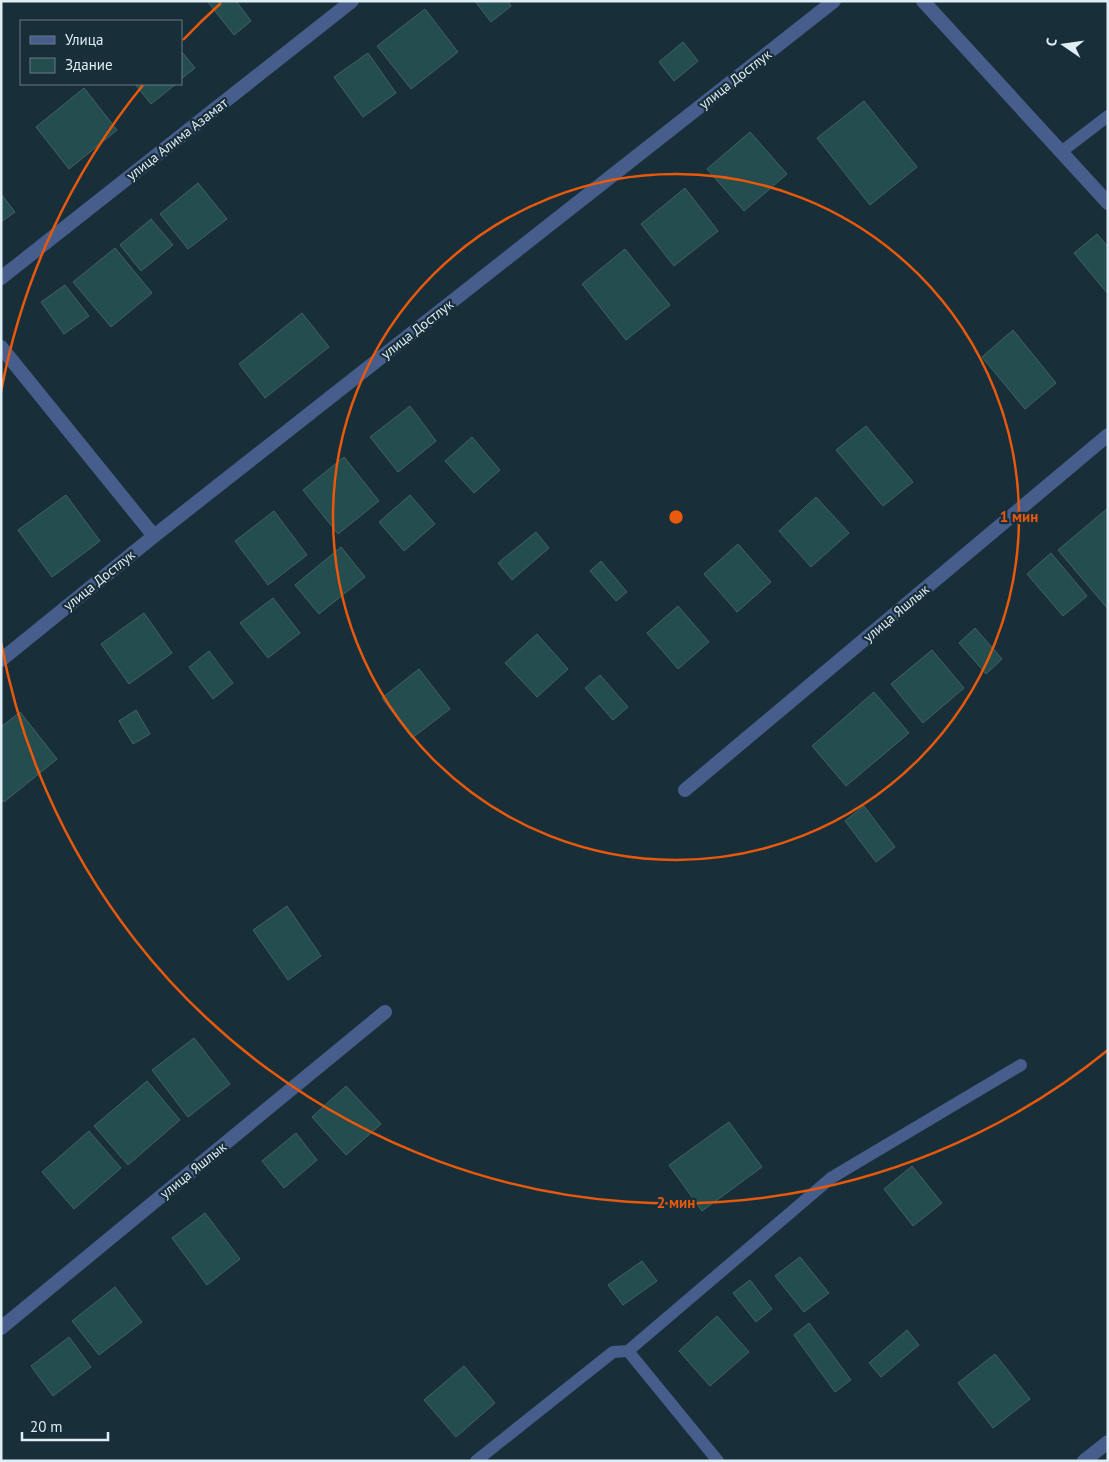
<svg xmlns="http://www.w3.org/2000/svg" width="1109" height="1462" viewBox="0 0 1109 1462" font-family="'PT Sans',sans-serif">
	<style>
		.building { fill: #234d4e; stroke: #456263 }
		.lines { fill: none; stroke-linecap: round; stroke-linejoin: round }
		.service { stroke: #475e8c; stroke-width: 12 }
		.minor { stroke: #475e8c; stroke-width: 14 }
		.tertiary { stroke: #475e8c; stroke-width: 14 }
		.ring { fill: none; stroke: #e8590c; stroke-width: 2.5 }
		.labels { text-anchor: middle; stroke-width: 4.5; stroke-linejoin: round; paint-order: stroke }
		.street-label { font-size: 14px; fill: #dfedf4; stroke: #182f3a }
		.centre { fill: #e8590c; stroke: #182f3a; stroke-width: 2.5 }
		.ring-label { font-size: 15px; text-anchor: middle; font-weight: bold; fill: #e8590c; stroke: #182f3a; stroke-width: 4.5; stroke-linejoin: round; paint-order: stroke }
	</style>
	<rect width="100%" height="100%" fill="#182f3a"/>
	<!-- building -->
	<path class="building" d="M207,1h29l15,20 -17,14z
		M475,1h33l3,5 -20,16z
		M425,9l33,43 -47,37 -34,-43z
		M683,42l15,19 -24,20 -15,-19z
		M181,51l14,17 -14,11z
		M368,53l28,40 -33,24 -29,-40z
		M135,84h41l-25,20z
		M84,88l33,42 -48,39 -33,-42z
		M864,101l53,66 -47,38 -53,-67z
		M750,132l37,42 -43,37 -37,-42z
		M198,183l29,36 -39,30 -28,-35z
		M685,188l33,43 -44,35 -33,-42z
		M1,194l14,18 -14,10z
		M151,219l22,26 -32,26 -21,-26z
		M1097,234l11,13v47l-34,-41z
		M115,248l37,45 -41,34 -38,-45z
		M625,249l45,56 -44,35 -44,-56z
		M65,285l24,31 -25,18 -23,-32z
		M302,313l27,34 -64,51 -26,-34z
		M1013,330l43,53 -31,26 -43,-52z
		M410,406l26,35 -38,31 -28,-35z
		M866,426l47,56 -30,24 -47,-56z
		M472,437l28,33 -26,23 -29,-32z
		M344,457l35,44 -41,33 -35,-44z
		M66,495l34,46 -48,36 -34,-47z
		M410,495l25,29 -31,27 -25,-29z
		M816,497l33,36 -38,34 -32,-36z
		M1108,508v101l-50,-59z
		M274,511l33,44 -39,30 -33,-44z
		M536,532l13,16 -37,32 -14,-17z
		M738,544l33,38 -34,30 -33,-38z
		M341,547l24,30 -46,37 -24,-29z
		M1051,553l36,43 -24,20 -36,-42z
		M601,561l26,31 -11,9 -26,-30z
		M273,598l27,35 -32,25 -28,-35z
		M678,606l31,36 -31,27 -31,-36z
		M144,613l28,40 -43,31 -28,-40z
		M975,628l27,31 -16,15 -27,-31z
		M537,634l31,35 -31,28 -32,-34z
		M932,650l32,38 -41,35 -32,-39z
		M209,651l24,32 -20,16 -24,-32z
		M419,669l31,40 -38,29 -30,-40z
		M600,675l28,32 -15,13 -28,-32z
		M874,692l35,41 -63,53 -34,-40z
		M136,710l14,24 -17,10 -14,-23z
		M20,712l37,47 -53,43 -3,-3v-72z
		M864,806l31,41 -19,15 -31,-41z
		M287,906l34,50 -33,24 -35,-50z
		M194,1038l36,46 -42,33 -36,-47z
		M147,1081l33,39 -52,45 -34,-39z
		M346,1086l35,38 -35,31 -34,-38z
		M729,1122l33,45 -60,44 -33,-46z
		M89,1131l32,37 -47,41 -32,-37z
		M296,1133l21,27 -33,28 -22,-27z
		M912,1166l30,37 -29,23 -29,-37z
		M205,1213l35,46 -33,26 -35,-47z
		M800,1257l29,36 -25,19 -29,-36z
		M642,1261l15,20 -34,24 -15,-20z
		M750,1280l22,29 -16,13 -23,-29z
		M115,1287l27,35 -43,33 -27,-34z
		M717,1316l32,36 -39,34 -31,-35z
		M809,1323l42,57 -16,12 -41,-57z
		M907,1330l12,15 -38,32 -12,-14z
		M69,1337l22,30 -38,29 -22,-30z
		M995,1354l35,45 -37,29 -35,-45z
		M464,1366l31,37 -39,34 -32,-37z"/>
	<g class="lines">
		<!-- service -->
		<path class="service" d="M1061,152l47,-36
			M628,1351l203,-173 190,-113
			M476,1461l137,-109 15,-1 90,110"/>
		<!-- minor -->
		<path class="minor" d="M923,1l185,202
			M1,278l351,-277
			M1,347l153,189
			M1,660l153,-124 680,-535
			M685,790l423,-355
			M1,1328l384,-316"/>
		<!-- tertiary -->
		<path class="tertiary" d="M1084,1461l24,-19"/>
	</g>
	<!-- distance rings -->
	<g class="ring">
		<circle cx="676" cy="517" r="343"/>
		<path d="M1108 1050A686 686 0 0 1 1 642M1 392A686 686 0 0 1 143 85M183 40A686 686 0 0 1 221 3"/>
	</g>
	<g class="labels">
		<!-- street labels -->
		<g class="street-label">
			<text transform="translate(735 79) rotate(-38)" y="5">улица Достлук</text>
			<text transform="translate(177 139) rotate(-38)" y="5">улица Алима Азамат</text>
			<text transform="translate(417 329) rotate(-38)" y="5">улица Достлук</text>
			<text transform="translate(99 580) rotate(-39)" y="5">улица Достлук</text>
			<text transform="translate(896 613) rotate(-40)" y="5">улица Яшлык</text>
			<text transform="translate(193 1170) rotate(-39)" y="5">улица Яшлык</text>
		</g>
	</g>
	<circle cx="676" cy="517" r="8" class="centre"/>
	<g class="ring-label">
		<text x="1019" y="522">1 мин</text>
		<text x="676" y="1208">2 мин</text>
	</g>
	<!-- border -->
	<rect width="1109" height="1462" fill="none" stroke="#dfedf4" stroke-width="5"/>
	<!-- legend -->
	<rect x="20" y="20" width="162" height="65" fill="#182f3a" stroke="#687b84"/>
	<rect x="30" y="36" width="25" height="8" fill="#475e8c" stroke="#687b84"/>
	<text x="65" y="45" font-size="15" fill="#dfedf4">Улица</text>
	<rect x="30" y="58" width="25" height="15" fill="#234d4e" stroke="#687b84"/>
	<text x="65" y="70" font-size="15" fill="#dfedf4">Здание</text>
	<!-- north arrow -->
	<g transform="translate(1064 45) rotate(283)" stroke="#182f3a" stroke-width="4" paint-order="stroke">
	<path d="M0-4L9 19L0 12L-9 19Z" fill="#dfedf4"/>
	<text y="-8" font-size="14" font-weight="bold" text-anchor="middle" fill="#dfedf4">С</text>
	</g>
	<!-- scale -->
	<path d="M22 1432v8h86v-8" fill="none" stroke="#dfedf4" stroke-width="2.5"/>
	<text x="30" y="1432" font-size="15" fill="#dfedf4" stroke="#182f3a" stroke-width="4" paint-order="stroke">20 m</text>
</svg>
